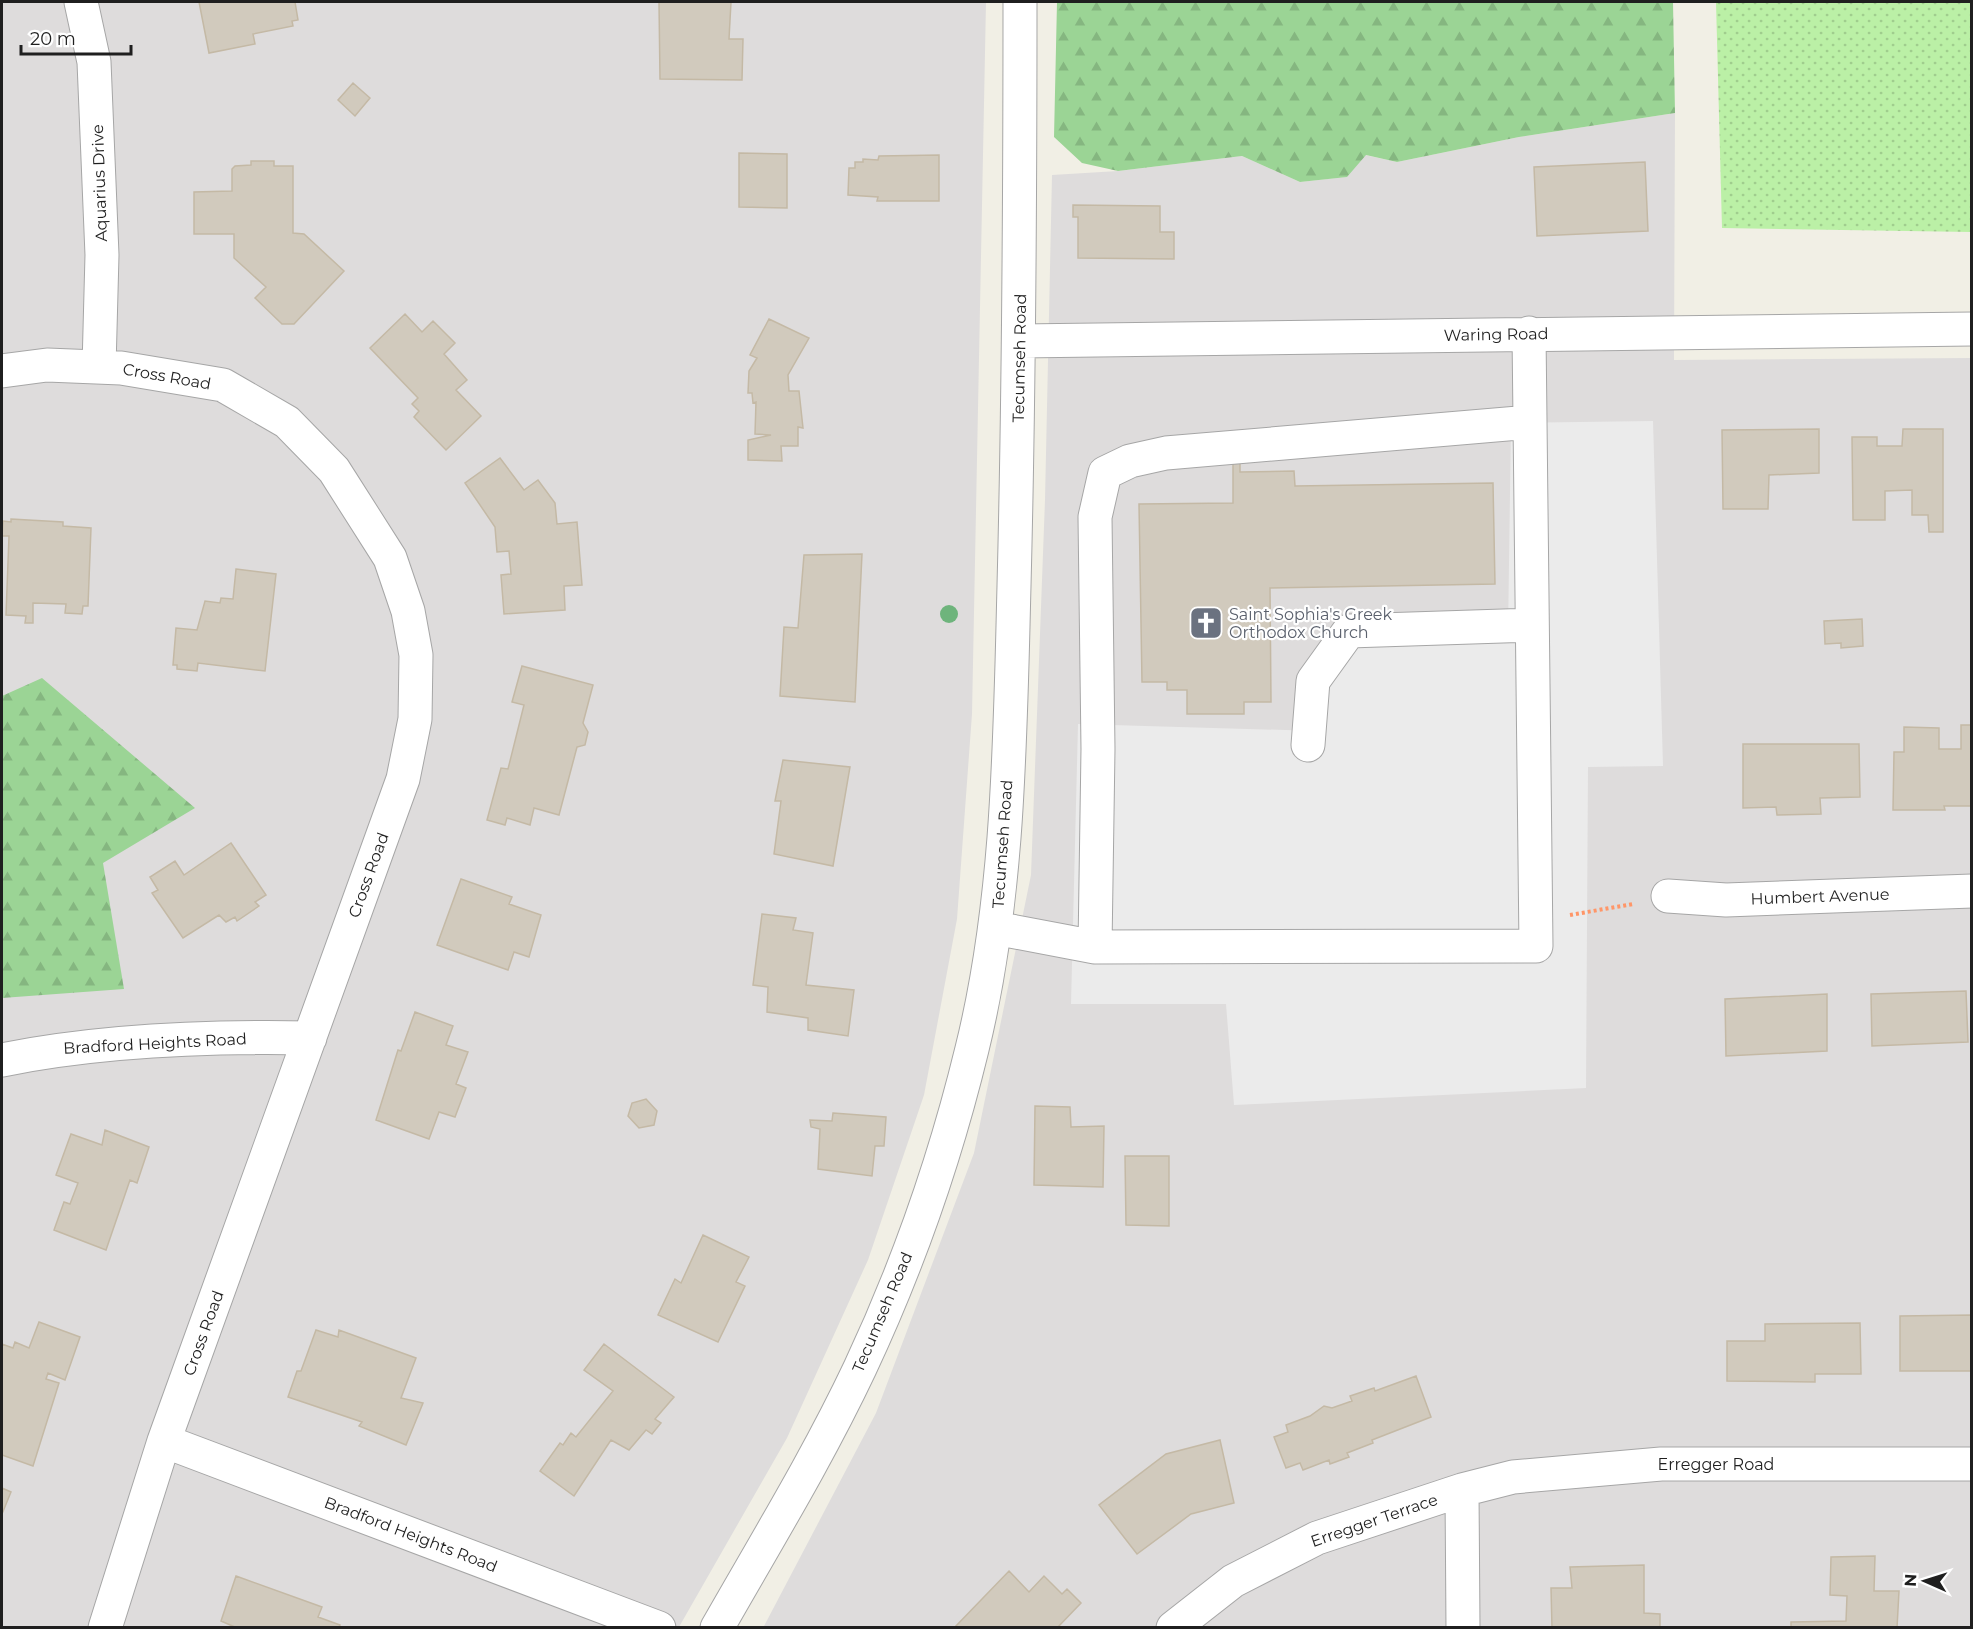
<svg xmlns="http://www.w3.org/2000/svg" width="1973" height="1629" viewBox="0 0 1973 1629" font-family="Montserrat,sans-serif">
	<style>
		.residential { fill: #dedcdc }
		.grass { fill: url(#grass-dots) }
		.forest { fill: url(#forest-firs) }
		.parking { fill: #ebebeb }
		.building { fill: #d1cabd; stroke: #c4b9a5; stroke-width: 1.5 }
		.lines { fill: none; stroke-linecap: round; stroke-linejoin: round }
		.minor-casing { stroke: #a6a6a6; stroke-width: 35 }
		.path { stroke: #ff9668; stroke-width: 4; stroke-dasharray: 3 3; stroke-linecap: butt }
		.minor { stroke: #fff; stroke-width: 33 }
		.tree { fill: #6eb47c }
		.labels { text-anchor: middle; stroke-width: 4.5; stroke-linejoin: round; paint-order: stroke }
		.street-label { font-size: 16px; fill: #1f1f1f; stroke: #fff }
		.worship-label { font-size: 16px; fill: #5b616d; stroke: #fff; text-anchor: start }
	</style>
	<defs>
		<pattern id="grass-dots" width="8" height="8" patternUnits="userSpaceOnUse" patternTransform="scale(1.5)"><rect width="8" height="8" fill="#bbf0a6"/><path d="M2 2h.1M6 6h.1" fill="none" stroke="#a0cd8e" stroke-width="1.8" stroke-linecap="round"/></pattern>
		<pattern id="forest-firs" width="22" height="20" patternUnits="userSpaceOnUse" patternTransform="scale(1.5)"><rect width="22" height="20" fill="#9bd495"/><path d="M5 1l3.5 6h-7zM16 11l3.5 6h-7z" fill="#85b680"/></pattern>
	</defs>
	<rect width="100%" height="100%" fill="#f1efe5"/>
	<!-- residential -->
	<path class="residential" d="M2,2h984l-14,712 -15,205 -33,176 -56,165 -81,178 -108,189 -677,1z
		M1675,113l-1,247 297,-2v1269l-1208,1 113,-215 98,-260 57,-278 14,-375 7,-325 66,-4 124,-15 58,26 46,-5 19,-22 32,7 122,-25z"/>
	<!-- grass -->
	<path class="grass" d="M1716,2h255v230l-249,-4z"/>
	<!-- forest -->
	<path class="forest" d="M1057,2h616l2,111 -156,24 -122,25 -31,-7 -19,22 -47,5 -58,-26 -124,15 -36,-8 -28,-26z
		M42,678l153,130 -92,55 21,126 -122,9v-302z"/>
	<!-- parking -->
	<path class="parking" d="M1653,421l10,345 -75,1 -2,321 -352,17 -8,-101h-155l7,-280 240,7 4,-54 26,-35 160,-8 3,-211z"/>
	<!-- building -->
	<path class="building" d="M199,2h96l3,18 -6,1 1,5 -40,8 2,10 -46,9z
		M659,2h72l-2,37h14l-1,41 -82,-1z
		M353,83l17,15 -15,18 -17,-16z
		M739,153l48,1v54l-48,-1z
		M939,155v46h-62l1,-4 -30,-2 1,-27h6v-6h8v-3l15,1 1,-4z
		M251,161h23v5h19v67l11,1 40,37 -50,53h-12l-27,-26 11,-11 -32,-29v-24h-40v-42l38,-1v-22l3,-3 16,-1z
		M1645,162l3,69 -111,5 -3,-69z
		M1073,205l87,1v26h14v27l-96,-1v-41h-5z
		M405,314l17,18 11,-11 22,22 -11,11 23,26 -11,10 25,26 -35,34 -32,-33 5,-6 -7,-7 6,-6 -48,-50z
		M769,319l40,19 -21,37 1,16h10l4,37 -5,-1v19h-17l1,15 -34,-1v-20l23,-5 -16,-1 1,-32 -3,1 -1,-10h-4l1,-22 8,-13 -7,-3z
		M1819,429v44l-50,2 -1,34h-45l-1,-79z
		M1903,429h40v103h-14l-1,-17h-16v-25l-27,1v29h-32l-1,-83h25v9h25z
		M500,458l24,32 14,-10 17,23 2,21 20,-2 5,63 -18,1 1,24 -61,4 -3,-39 10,-1 -2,-23 -12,1 -2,-25 -30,-44z
		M1233,463h7v9l54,-1 1,15 198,-3 2,101 -225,4 1,114h-27v12h-57v-24h-20v-8h-25l-3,-178 94,-1z
		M11,519l52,3v4l28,2 -3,78h-5l-1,8 -17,-1 1,-9 -33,-1v20h-8l1,-7 -20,-1 3,-79h-7l1,-15 8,1z
		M862,554l-7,148 -75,-6 4,-69 14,1 6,-73z
		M236,569l40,5 -11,97 -67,-8 -1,8 -20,-2v-4h-4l3,-37 21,2 8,-29 15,2 1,-5 12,1z
		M1862,619l1,27 -22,2v-5l-16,1 -1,-23z
		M522,666l71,19 -10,38 5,9 -3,13 -8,2 -18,68 -25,-7 -4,17 -23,-7 -2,7 -18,-5 14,-52 7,1 16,-64 -12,-3z
		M1961,725h11v81h-28l1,4h-52l1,-58h10v-25l35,1v21h22z
		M1743,744h116l1,53 -40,1 1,16 -44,1 -1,-8 -33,1z
		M783,760l67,7 -17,99 -59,-12 7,-53h-6z
		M231,843l35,52 -11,7 4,4 -22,15 -2,-4 -9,5 -7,-7 -36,23 -31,-45 6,-3 -8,-13 25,-16 9,14z
		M461,879l51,18 -3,7 32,11 -12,42 -15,-5 -6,18 -71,-25z
		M762,914l34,4 -3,12 20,3 -7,52 48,5 -6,46 -40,-6v-12l-41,-6 1,-25 -15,-2z
		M1966,991l2,51 -96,4 -1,-52z
		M1827,994v57l-101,5 -1,-57z
		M415,1012l38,14 -7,19 22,7 -12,32 10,4 -11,29 -16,-5 -10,27 -53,-19 22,-70 3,1z
		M646,1099l11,12 -3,14 -15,3 -11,-12 4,-13z
		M1035,1106l35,1 1,20 33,-1 -1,61 -69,-2z
		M833,1113l53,4 -2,29h-9l-3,30 -54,-7 2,-40 -9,-2 -1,-7 22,1z
		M105,1130l44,17 -12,36 -7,-3 -24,70 -52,-20 10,-28 6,2 8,-21 -22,-8 15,-41 31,11z
		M1125,1156h44v70l-43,-1z
		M703,1235l46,22 -13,25 9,4 -27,56 -60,-27 17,-36 6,4z
		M1972,1315v56h-72v-55z
		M39,1322l41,15 -15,43 -17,-7 -2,6 13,4 -26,83 -31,-11v-111l11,4 2,-6 14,6z
		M1860,1323l1,51h-46v8l-88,-1v-40h38v-17z
		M316,1330l22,7 1,-7 77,28 -15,40 22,5 -17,42 -47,-19 3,-4 -74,-25 9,-26h4z
		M604,1344l70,53 -19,22 6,4 -9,11 -6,-4 -17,20 -18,-10 -37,56 -34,-25 20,-28 3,2 8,-12 5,4 37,-46 -29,-21z
		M1416,1376l15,41 -59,23 1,3 -26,10 2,4 -19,7 -1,-4 -26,10 -3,-7 -14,5 -12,-31 14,-5 -2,-7 24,-9 14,-10 8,2 20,-7 -2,-5 24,-8 1,3z
		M1220,1440l14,63 -43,11 -54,40 -38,-49 67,-51z
		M2,1488l9,4 -9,22z
		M1875,1556l-1,35h25l-2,37h-106v-6l55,-1 1,-25 -17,-1 1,-38z
		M1644,1565v48l16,1v14h-108l-1,-40h21l-2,-21z
		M1009,1571l20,21 15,-16 18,18 5,-5 14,14 -24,25h-103z
		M236,1576l86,31 -4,10 22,8 -1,3h-102l-16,-7z"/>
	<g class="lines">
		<defs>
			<path id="minor" d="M81,2l13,60 8,193 -3,112
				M1020,341l952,-12
				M2,371l45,-6 74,3 102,17 64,37 47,48 56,88 18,53 8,44 -1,64 -12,60 -239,662 -59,187
				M1308,745l5,-64 36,-50 183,-6
				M1668,896l58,4 246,-9
				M995,928l100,19 441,-1 -7,-613
				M1095,947l3,-198 -3,-232 10,-44 25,-12 36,-8 364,-31
				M2,1060c100,-20 205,-24 308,-22
				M164,1441l495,187
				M1462,1490l1,138
				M717,1628c49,-86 101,-171 143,-260 47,-100 86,-212 112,-319 37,-150 38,-309 42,-463 5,-195 6,-390 6,-584
				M1173,1628l60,-47 84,-43 145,-48 51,-13 148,-13h311"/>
		</defs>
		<!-- minor casing -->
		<use href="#minor" class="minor-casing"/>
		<!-- path -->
		<path class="path" d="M1570,915l63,-11"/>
		<!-- minor -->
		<use href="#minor" class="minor"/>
	</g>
	<!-- trees -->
	<circle class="tree" cx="949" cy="614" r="9"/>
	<!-- icons -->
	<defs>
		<symbol id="church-square" viewBox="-11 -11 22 22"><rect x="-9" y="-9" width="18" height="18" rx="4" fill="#6b7280" stroke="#fff"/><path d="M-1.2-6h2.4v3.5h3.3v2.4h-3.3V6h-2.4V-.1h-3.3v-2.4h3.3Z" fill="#fff"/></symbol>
	</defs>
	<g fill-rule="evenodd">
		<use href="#church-square" x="1187" y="604" width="38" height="38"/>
	</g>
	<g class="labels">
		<!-- street labels -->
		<g class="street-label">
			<text transform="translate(99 183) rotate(-92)" y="6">Aquarius Drive</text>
			<text transform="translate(1496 334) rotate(-1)" y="6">Waring Road</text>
			<text transform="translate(1019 358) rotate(-89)" y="6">Tecumseh Road</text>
			<text transform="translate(167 376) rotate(10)" y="6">Cross Road</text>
			<text transform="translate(1002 844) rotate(-86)" y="6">Tecumseh Road</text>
			<text transform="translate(368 875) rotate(-70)" y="6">Cross Road</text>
			<text transform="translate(1820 896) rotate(-2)" y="6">Humbert Avenue</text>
			<text transform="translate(155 1043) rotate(-3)" y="6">Bradford Heights Road</text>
			<text transform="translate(882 1312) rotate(-67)" y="6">Tecumseh Road</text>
			<text transform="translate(203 1333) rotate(-70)" y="6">Cross Road</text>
			<text x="1716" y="1470">Erregger Road</text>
			<text transform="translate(1374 1520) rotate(-19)" y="6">Erregger Terrace</text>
			<text transform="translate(411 1534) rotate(21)" y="6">Bradford Heights Road</text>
		</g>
		<!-- worship labels -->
		<g class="worship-label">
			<text x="1229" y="620">Saint Sophia's Greek<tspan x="1229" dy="18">Orthodox Church</tspan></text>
		</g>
	</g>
	<!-- border -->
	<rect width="1973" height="1629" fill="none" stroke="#1f1f1f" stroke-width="6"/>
	<!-- north arrow -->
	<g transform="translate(1925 1581) rotate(273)" stroke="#ffffff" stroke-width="4.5" paint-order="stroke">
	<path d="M0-4.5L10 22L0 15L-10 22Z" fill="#1f1f1f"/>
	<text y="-9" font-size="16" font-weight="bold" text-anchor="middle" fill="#1f1f1f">N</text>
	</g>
	<!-- scale -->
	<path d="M21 45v9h110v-9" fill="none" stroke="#1f1f1f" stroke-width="3"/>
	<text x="30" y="45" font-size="18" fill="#1f1f1f" stroke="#ffffff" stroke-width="4.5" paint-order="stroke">20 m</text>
</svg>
